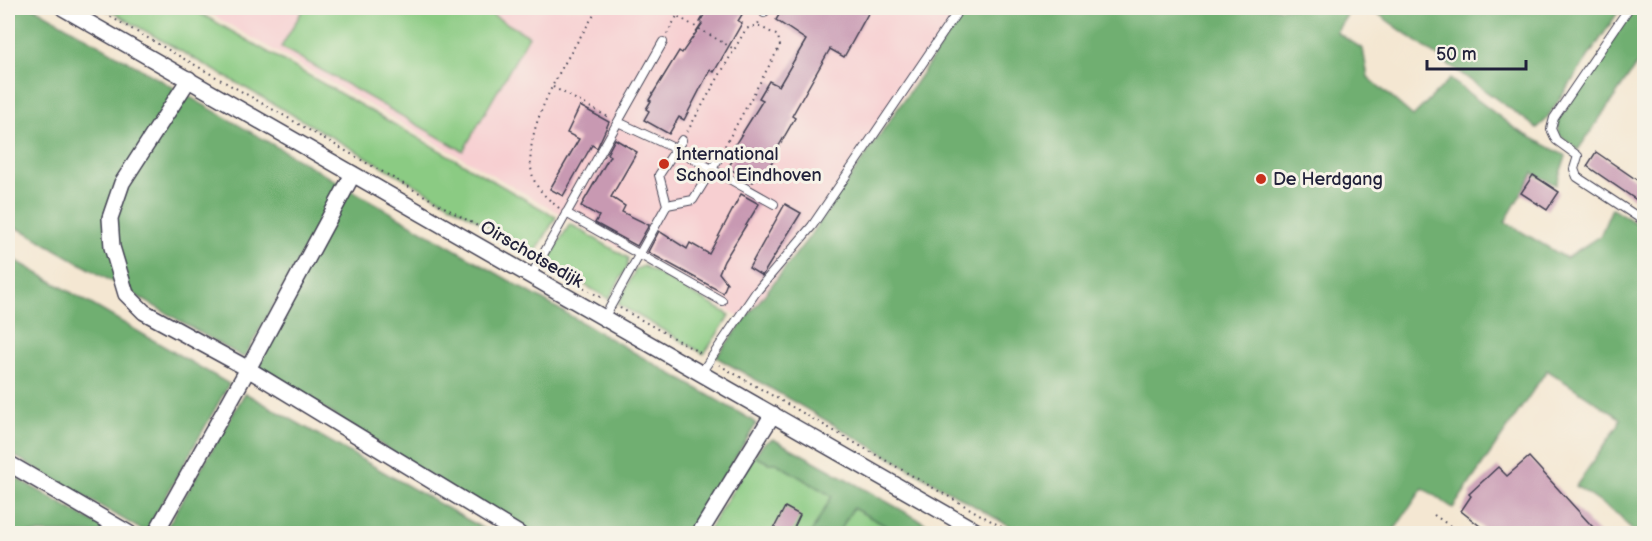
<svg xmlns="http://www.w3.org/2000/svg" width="1652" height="541" viewBox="0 0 1652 541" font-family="'Balsamiq Sans',sans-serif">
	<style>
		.built { fill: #f7cfd1 }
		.green { fill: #8bcb83; stroke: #56765f; stroke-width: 1.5 }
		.forest { fill: #70af71; stroke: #496856; stroke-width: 1.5 }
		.building { fill: #c899b2 }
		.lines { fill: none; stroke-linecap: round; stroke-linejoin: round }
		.lane-casing { stroke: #424052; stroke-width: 10 }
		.street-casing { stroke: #424052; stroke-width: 18 }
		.path { stroke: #424052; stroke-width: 2; stroke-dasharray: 1.5 4.5; stroke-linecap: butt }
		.lane { stroke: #fff; stroke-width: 8 }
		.street { stroke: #fff; stroke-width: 15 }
		.poi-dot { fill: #c8321e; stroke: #f7f3e8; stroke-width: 2 }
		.labels { text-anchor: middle; stroke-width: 6; stroke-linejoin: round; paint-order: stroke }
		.poi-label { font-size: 18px; fill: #22223b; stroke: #f7f3e8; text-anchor: start }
		.street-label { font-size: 18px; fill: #22223b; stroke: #f7f3e8 }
	</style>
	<rect width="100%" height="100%" fill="#f7f3e8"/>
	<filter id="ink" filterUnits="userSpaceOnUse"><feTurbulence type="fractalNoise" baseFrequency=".0167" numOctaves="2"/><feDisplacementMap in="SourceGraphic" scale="12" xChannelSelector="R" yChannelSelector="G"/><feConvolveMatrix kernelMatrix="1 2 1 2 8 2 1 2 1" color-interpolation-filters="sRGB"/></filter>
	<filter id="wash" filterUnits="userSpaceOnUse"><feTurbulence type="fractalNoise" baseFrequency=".008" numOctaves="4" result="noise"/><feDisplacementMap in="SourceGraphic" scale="24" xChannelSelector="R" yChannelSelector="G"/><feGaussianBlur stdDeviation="1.35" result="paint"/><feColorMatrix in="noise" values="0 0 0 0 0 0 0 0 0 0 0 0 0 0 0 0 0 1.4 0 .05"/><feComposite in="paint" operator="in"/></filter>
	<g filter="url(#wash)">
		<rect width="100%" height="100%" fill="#f4e7d2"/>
		<!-- built -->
		<path class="built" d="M200,8h764l-218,312z"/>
		<!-- green -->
		<path class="green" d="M105,8h86l365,209 -21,36z
			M304,8h176l49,28 -66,115 -182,-104z
			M570,224l58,34 -1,9 -18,32 -63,-36z
			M644,266l86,49 -26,39 -86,-50 18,-35z
			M754,456l15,7h7l56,33 -21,37 -105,1z
			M853,508l46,25 -61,1z"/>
		<!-- forest -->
		<path class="forest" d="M8,8h27l717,412 4,4 -2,4 -66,105h-161l-78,-45 -190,-121 80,-181 -95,172 -218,-126 -18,-7z
			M967,8h381l3,1 -15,23 27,17 5,28 45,39 37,-37 67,51 49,26 -10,29 -23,-12 -28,49 61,36 34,-22 12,-28 32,20v305h-10l-14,-17 -44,-30 43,-62 1,-6 -73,-48 -94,138 -30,-20 -31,45 -369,1 -307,-177 97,-125z
			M1370,8h251l-76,113 -8,7z
			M1634,8h10v46l-66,96 -19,-15 -1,-15z
			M8,256l221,128 -82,146 -7,-1 -132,-77z
			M245,393l246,140 -328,1z
			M773,439l23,12 147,82h-44l-46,-25 -15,25h-27l21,-37 -56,-33h-7l-15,-7 10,-13z
			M8,473l104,60h-104z"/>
		<g id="blocks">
			<!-- building -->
			<path class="building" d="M708,8h38l-8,13 4,2 -28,49 -4,-2 -26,50 -5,-3 -10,17 -25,-14 5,-9 -3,-2 5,-8 -2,-1 30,-49 3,2 20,-29 -2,-2z
				M783,8h88l-27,49 -14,-8 -38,67 3,2 -23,40 2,1 -6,9 -6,7 -3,-2 -6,9 -25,-14 10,-17 -5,-3 30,-48 -4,-2 10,-17 10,5 27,-46 -30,-20z
				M580,106l29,16 -12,26 -5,-3 -29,51 -13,-7 29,-50 -12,-6z
				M615,139l22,13 -26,45 14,9 -3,6 27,13 -12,21 -42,-23 4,-7 -18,-10 29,-50 -3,-2z
				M1596,152l48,33v20l-57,-39z
				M1533,175l26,17 -12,18 -26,-17z
				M741,194l18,10 -35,57 -5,12 8,10 -4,10 -75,-41 11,-21 28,18 3,-6 19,11z
				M785,204l16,9 -39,63 -13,-8z
				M1529,457l62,68 9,9h-110l-29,-23 10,-15 -2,-2 29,-27 9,9z
				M785,507l15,8 -9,19h-20z"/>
		</g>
	</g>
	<g filter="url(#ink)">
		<use href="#blocks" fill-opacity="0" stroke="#424052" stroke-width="1.5"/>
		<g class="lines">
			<defs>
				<path id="lane" d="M1629,8l-75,110 -3,11 5,11 22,16 -4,13 3,8 67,44
					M764,13l3,-5
					M618,122l58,27 98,55
					M667,205l26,-5 24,-39
					M566,213l156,88
					M531,276l132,-234
					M604,318l63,-113 -8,-30 23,-35
					M701,373l55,-81 56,-66 148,-218"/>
				<path id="street" d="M63,8l918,526
					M189,79l-67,104 -12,35 2,29 14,47 18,18 99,54 276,168
					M8,463l122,71
					M155,534l93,-165 105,-195
					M699,534l74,-120"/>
			</defs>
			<!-- lane casing -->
			<use href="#lane" class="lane-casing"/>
			<!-- street casing -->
			<use href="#street" class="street-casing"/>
			<!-- path -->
			<path class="path" d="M95,8l435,248
				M663,8l71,41
				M667,34l10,-18
				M553,87l57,31
				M687,132l59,-103 11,-4 3,-4
				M722,151l58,-105 -2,-10 -21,-11
				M559,208c-11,-9 -22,-18 -26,-31 -15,-50 41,-128 65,-169
				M547,267l55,31
				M620,308l82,46
				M719,365l295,169
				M1434,515l28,19"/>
			<!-- lane -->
			<use href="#lane" class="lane"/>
			<!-- street -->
			<use href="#street" class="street"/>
		</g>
	</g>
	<!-- markers -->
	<g class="poi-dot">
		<circle cx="664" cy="164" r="6"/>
		<circle cx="1261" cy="179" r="6"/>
	</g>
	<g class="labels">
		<!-- poi labels -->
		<g class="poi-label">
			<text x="676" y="160">International<tspan x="676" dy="21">School Eindhoven</tspan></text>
			<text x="1273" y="185">De Herdgang</text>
		</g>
		<!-- street labels -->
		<g class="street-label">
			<text transform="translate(532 254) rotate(30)" y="6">Oirschotsedijk</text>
		</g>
	</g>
	<!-- margin -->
	<rect width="1652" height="541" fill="none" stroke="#f7f3e8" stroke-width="30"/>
	<!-- scale -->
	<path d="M1427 60v9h99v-9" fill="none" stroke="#22223b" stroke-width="3"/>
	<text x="1436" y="60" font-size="18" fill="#22223b" stroke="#f7f3e8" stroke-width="4.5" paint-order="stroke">50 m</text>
</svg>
